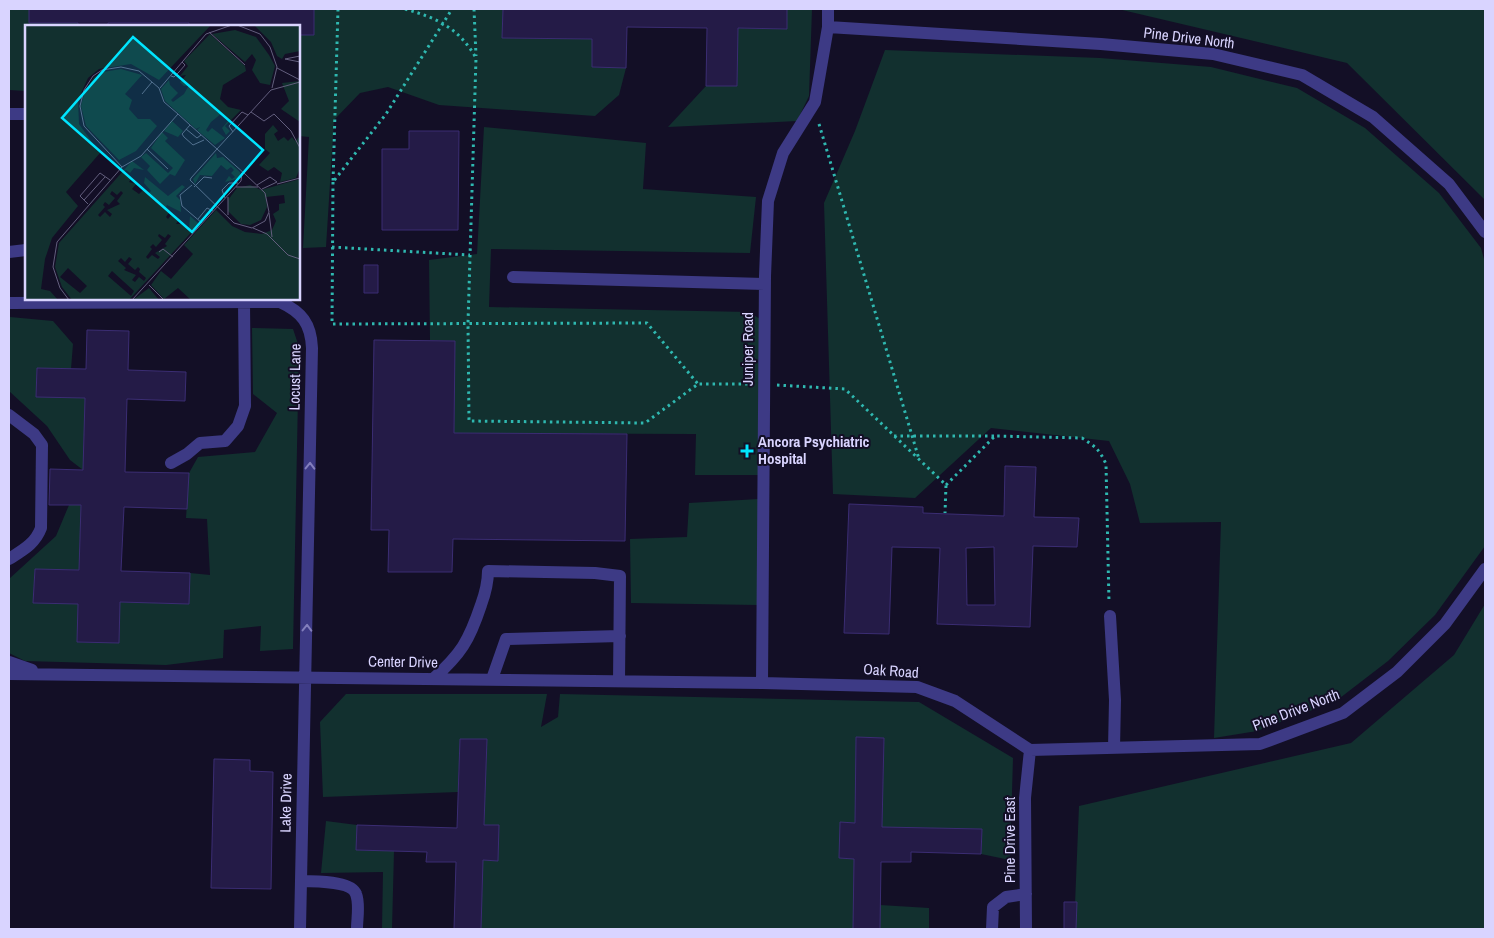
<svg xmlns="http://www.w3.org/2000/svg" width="1494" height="938" viewBox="0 0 1494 938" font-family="'Archivo Narrow',sans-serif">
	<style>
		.green { fill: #12302f }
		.building { fill: #241b47; stroke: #3b2d73; fill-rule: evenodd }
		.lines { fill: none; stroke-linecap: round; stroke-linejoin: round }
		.path { stroke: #2fb8b0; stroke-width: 3; stroke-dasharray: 2.5 4; stroke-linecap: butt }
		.minor { stroke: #3d3a85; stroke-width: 12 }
		.oneway { stroke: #837fbc }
		.poi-dot { fill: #00e5ff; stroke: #130f26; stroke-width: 2 }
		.labels { text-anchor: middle; stroke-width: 4; stroke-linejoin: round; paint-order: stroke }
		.street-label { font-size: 15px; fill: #d9d4ff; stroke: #130f26 }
		.poi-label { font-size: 15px; font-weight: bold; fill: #d9d4ff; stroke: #130f26; text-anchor: start }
		.inset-road { fill: none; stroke: #625e7d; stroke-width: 1 }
		.view { fill: #00e5ff; fill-opacity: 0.15; stroke: #00e5ff; stroke-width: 2.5 }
		.inset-edge { fill: none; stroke: #d9d4ff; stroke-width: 2.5 }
	</style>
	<rect width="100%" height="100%" fill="#130f26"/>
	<!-- green -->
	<path class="green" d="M9,9h20v14h49v3h-52v65l-17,-1z
		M314,9h243v1l-54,-1 -1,29 90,1v28l34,1 -7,27 -24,21 -156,-11 -51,-18 -28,6 -26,27 -8,127 -23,1 6,-111 -10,-1v-101h15z
		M787,9h25l-3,87 -12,25 -129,6 38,-41h31l1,-58 48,1z
		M1118,9h367v191l-138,-137z
		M885,50l215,8 111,9 86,21 68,40 74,65 42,55 4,15v283l-50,69 -47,46 -52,40 -79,30 -43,7 7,-216 -81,1 -10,-39 -21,-43 -118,-13 -76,70 -82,-4 -9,-291 31,-72z
		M484,127l162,16 -3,46 113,8 -6,56 -259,-4 -2,58 260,5 11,7 2,156h-67l1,-41 -242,-1 1,-92 -25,-1 -1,-80 48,-6z
		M10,317l43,4 20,23 -2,25 -34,-1 -1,28 49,2 -2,72 -13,-10 -23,-34 -38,-35z
		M252,328l41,1 6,18 -6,302 -33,2 1,-25 -37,4 -1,28 -57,7 -141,-4 -16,-8v-74l47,-43 13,-31h12l-2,65 -44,-1 -2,33 45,2 -1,38 42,1 1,-41 69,2 1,-31 20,2 -3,-56 -21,-1 3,-45 9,-16 57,-5 22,-39 -24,-19z
		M759,499l-1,106 -127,-2 -1,-64 57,-2 2,-34z
		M1485,604v325h-411l5,-123 272,-63 103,-88z
		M346,694h201l-6,33 17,-10 2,-23 359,8 94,56 -3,102 -29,-6 1,-25 -100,-2 2,-89 -27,-1 -2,86h-15l-1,35 15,1 -1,70h-372l2,-69 15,1 1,-36h-15l3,-86h-27l-2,53 -135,5 -3,-75z
		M326,821l31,4v25l37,1 -2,78h-10l1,-57 -62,1z
		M880,905l49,3v21h-49z"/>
	<!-- building -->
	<path class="building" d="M29,9h285v26h-15v-9h-110v-3h-81v3h-30v-3h-49z
		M503,9h284v20l-49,-1 -1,58h-31l1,-58 -80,-1 -1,41 -34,-1v-28l-90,-1z
		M409,131h50l-1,99h-76v-81h27z
		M364,265h14v28h-14z
		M87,330l42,1 -1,39 58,2 -1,29 -58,-2 -2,73 64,1 -2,36 -63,-2 -3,64 69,2 -1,31 -69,-2 -1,41 -42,-1 1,-38 -45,-1 2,-34 44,1 2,-65h-32l1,-36 33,1 2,-72 -49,-1 1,-29 49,1z
		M374,340l81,1 -1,92 173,1 -2,107 -172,-2 -1,33h-64l1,-42h-18z
		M1005,466l31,1 -2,50 45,1 -2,29 -44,-1 -3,81 -93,-3 3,-76 -48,-1 -3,87 -45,-1 5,-129 74,3v6l81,3zM994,547l1,58h-28l-1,-57z
		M856,737l28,1 -2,89 100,2 -1,25 -70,-2v10h-30l-1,67h-27l1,-70 -15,-1 1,-36 15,1z
		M460,739h27l-3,86h15l-1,36 -15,-1 -2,69h-27l2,-67h-30l1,-10 -71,-2 1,-25 100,3z
		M214,759l36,1v11l23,1 -2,117 -60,-1z
		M1064,902h13l-1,27h-12z"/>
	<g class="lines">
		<!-- path -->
		<path class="path" d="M338,9l-5,173 53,-68 66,-105
			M405,9c32,9 54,19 71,49l-8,265 1,98 176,2 53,-39h52
			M474,9l2,47
			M819,124l100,335
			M333,182l-1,142 315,-1 51,61
			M332,247l138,8
			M777,385l68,4 101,96 -1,28
			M894,436h100
			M946,485l49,-49 87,2c14,9 17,11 24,26l3,139"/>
		<!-- minor -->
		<path class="minor" d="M828,27l273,17 112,10 89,21 71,42 76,67 36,48
			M9,114h17
			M9,252l17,-2
			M513,277l252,7
			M9,303l271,-1c22,10 31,22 32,46l-12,581
			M9,415l25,19 8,11 -1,83c-6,16 -18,22 -32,31
			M171,463l16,-9 13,-11 25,-2 13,-15 7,-20 -1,-104
			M1110,616l5,84 -1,48
			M9,662l23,8
			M9,674l753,9 155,4 38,14 75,49
			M433,679c28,-25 36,-38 48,-74 4,-11 7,-21 7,-34l107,2 25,3 -1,105
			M492,679l14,-40 114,-3
			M762,683l3,-407 3,-75 15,-48 32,-51 13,-75v-18
			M1030,750l230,-6 83,-31 54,-41 48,-48 40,-55
			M301,881c13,1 50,-1 55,13 4,10 1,24 1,35
			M992,929l1,-22 13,-10 20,-3
			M1026,929l-1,-131 5,-48"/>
	</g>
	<!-- one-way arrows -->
	<defs><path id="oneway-chevron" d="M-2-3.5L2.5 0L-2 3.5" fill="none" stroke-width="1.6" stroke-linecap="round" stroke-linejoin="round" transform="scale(1.25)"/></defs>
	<g class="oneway">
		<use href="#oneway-chevron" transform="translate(310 466) rotate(-89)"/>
		<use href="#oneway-chevron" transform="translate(307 628) rotate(-89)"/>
	</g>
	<!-- markers -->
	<path class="poi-dot" d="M744.5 443.5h5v5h5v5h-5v5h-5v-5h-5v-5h5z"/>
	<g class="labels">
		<!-- street labels -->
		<g class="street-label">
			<text transform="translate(1189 38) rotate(7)" y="5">Pine Drive North</text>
			<text transform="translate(748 349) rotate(-90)" y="5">Juniper Road</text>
			<text transform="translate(295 377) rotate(-89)" y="5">Locust Lane</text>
			<text transform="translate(403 662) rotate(1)" y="5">Center Drive</text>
			<text transform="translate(891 671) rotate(4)" y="5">Oak Road</text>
			<text transform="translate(1296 710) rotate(-21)" y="5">Pine Drive North</text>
			<text transform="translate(286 803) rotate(-89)" y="5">Lake Drive</text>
			<text transform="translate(1010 840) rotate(-90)" y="5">Pine Drive East</text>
		</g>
		<!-- poi labels -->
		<g class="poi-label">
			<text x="758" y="447">Ancora Psychiatric<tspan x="758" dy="17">Hospital</tspan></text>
		</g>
	</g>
	<!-- overview -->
	<g transform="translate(25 25)">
		<rect width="275" height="275" fill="#130f26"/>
		<path d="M0,0h186l-52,55 -28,-16 -32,5 -11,9 -10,22 1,24 21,29 -34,39 12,14 -26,32 -7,21 -4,30 9,2 8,9h-33zM229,0h46v26l-15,3 -3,5 -5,-3 -6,-14zM210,5l21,7 13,18 6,11 -5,19 -10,-2 -8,-13 4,-10 -4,-6 -7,8 -33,-28zM185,9l35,32 1,5 -23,14 -3,14 8,8 13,3 -16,16 5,5 -4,4 -4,-7 7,-8 -7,-7 -11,9 -5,8 2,2 4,-4 13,10 -10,7 -18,-15 3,-3 -4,2 -31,-28 -4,-12 8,-9 1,5 8,8 -7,7 2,2 11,-8 5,-9 -5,1 -4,-4 6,-7 -6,1 8,-10 -4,-5zM96,44l21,6 -17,19 7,6 -3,9 9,10h12l7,7 -21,25 -17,9 -33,-34 -5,-20 4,-15 9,-14 9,-5zM275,56v41l-19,-13 8,-8 -7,-18zM147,96l11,10 -5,6 -14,-6zM248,100l5,6 -4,3 4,7 6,-4 4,4 4,-4 3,4 5,-5v32l-4,10 -16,4 2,-9 -8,-6 -6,4 -9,-6 11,-12 -5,-4v-15zM137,107l6,6 -3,3 20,19 -10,16 -5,-2 -10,10 -13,-14 3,-4 -9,-9 5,-4 22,20 5,-5 -22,-20zM191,128l1,5 6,-1 17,15v6l-15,4 4,-6 3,3 3,-2 -4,-4 3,-3 -3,-3 -4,3 -6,-5 -9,11 -12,-1 -5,9 -2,-5zM107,136l12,9 -10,-2 -4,5 -4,-3 -3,2 8,7 -2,3 7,2 -4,5 7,5 5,-5 5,4 2,-2 -7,-8 1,-6 23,19 14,-11 3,2 -9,9 4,4 1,12 -14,-7 -1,2 4,4 -4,6 2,2 4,-5 6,7 -2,3h5l8,6 1,-14 9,8 -70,76h-57l-10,-13 -7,-20 4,-24zM87,166l5,4 4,-4 2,2 -6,8 3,3 -13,6 5,4 -2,3 -5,-5 -5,5 -2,-2 7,-8 -2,-2 2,-3 4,3 6,-7 -5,-4zM134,209l6,4 3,-4 3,2 -6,8 2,2 -12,7 5,4 -2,2 -6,-4 -4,4 -2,-2 6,-8 -2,-2 3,-3 3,3 6,-7 -4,-4zM104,232l3,2 -4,5 7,6 3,-3 2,2 -1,3 7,6 -2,3 -5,-4 -4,5 -3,-2 4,-5 -12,-5 2,-2 -8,-7 3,-3 4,4zM43,243l19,18 -7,7 -20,-16zM87,246l22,20 -3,5 -23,-20zM275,154v121h-109l-13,-12 -14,11 -13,-14 10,-14 10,8 22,-25 -9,-9 32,-35 16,16 13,6 17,2 10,-4 4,-9 -3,-7 6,-4v-6l6,-1 -1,-8 -18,2 1,10 -6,13 -11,5 -9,-1 -13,-13v-11l9,-12 13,-3 11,5zM124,263l10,12h-26z" fill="#12302f" fill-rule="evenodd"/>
		<path class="inset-road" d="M212,0l23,9 10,13 7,20 -5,21M184,7l36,33M275,31l-15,3 15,3M252,43l23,12M146,51l3,1 5,-5 6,-7 -3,-3M134,63l5,14 14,12 12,11 27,24 28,25 20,19 4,19 -4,9 -13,7 -18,-5 -44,-43 1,-2 26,-29 54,-59 29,-8M135,63l46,-54 26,-9M117,69l10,-12M226,87l13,9 10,-7 17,17 9,17M165,100l-8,9 2,3 9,8 11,-5M161,104l11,9 4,-3M208,107l-4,-6 13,-14 6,3M122,124l21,20M97,142l-38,-41 -4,-20 4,-16 9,-14 9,-6 19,-3 18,4 20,17M252,159l23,-6M167,160l-12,10 2,11 20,17M232,160l13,-8 7,5 -15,7M169,162l10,-10 8,1M211,162h22M203,172v18M200,173l-3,-8 7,-7h9M59,175l21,-23M63,179l-8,-8 20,-23 10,7M244,188l3,24M173,194l9,-11 6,3M228,203l14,6 21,21 12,4M134,227l4,-3 10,8M124,260l15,15M44,275l-9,-12 -7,-21 4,-25 65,-75 19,-11 37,-42M107,275l109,-119 1,-8"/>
		<path class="view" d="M108,12l130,113 -71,82 -130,-114z"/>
		<rect width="275" height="275" class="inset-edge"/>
	</g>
	<!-- border -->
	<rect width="1494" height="938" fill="none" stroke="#d9d4ff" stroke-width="20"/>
</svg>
